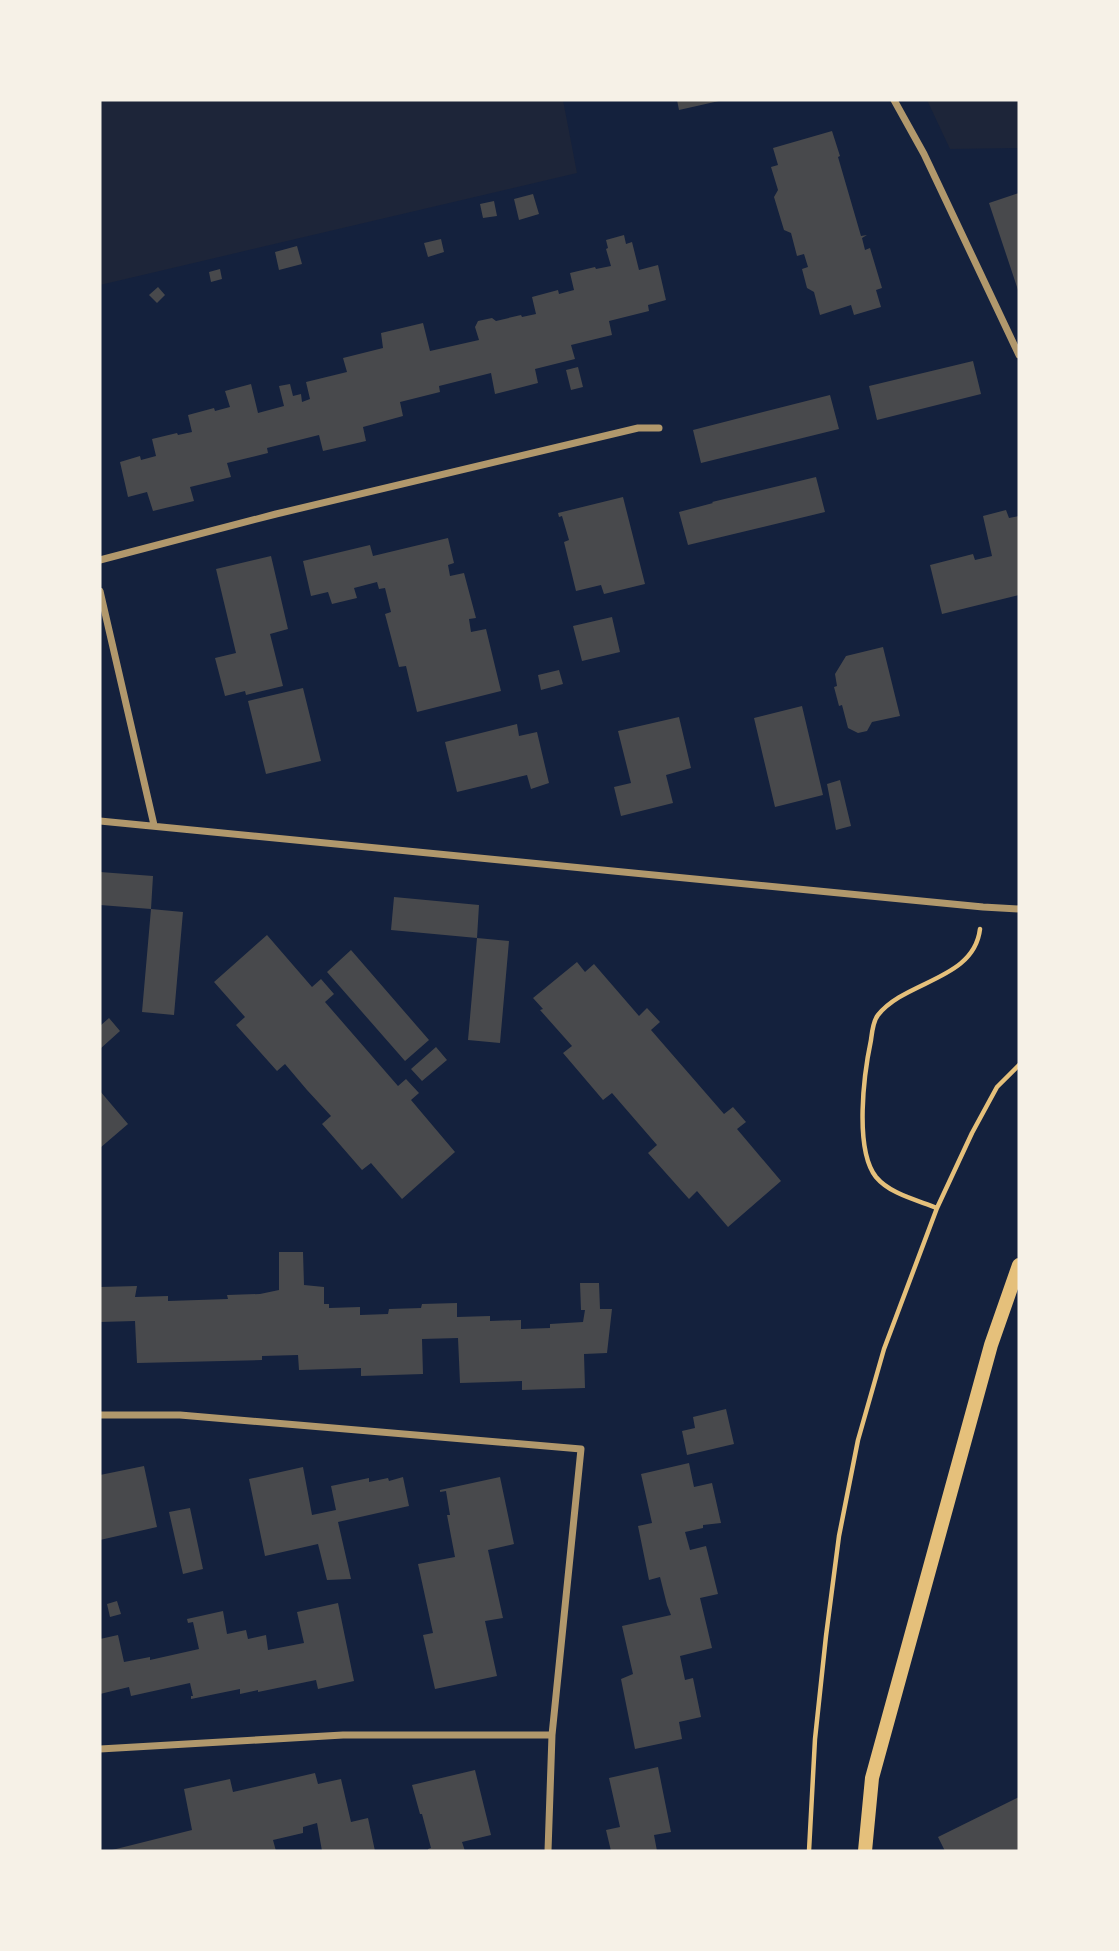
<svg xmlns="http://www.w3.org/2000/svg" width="1119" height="1951" viewBox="0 0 1119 1951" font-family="'Open Sans',sans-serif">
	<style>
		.green { fill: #1d2539 }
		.building { fill: #48494c }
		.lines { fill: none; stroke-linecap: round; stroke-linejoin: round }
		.path { stroke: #e5c07b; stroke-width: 4.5 }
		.minor { stroke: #b1986c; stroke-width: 7 }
		.secondary { stroke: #e5c07b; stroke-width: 14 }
	</style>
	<rect width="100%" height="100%" fill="#14213d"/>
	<!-- green -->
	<path class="green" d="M100,100h463l14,73 -477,112z
		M927,100h92v48l-69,1z"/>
	<!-- building -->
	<path class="building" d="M677,100h42v1l-40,9z
		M832,131l8,25 -2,1 23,79 6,-1 -5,3 3,12 5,-2 12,40 -6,2 5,17 -27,8 -3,-10 -31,10 -6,-23 -7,-4 -5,-19 6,-2 -4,-13 -7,2 -6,-23 -7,-3 -10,-33 4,-7 -7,-23 7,-2 -5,-17z
		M1019,193v100l-30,-90z
		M533,194l6,20 -20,6 -5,-21z
		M494,201l3,15 -14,2 -3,-14z
		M624,235l2,9 6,-2 7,28 19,-5 8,35 -18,5 1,6 -40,10 3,14 -41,10 4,14 -40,10 3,14 -43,11 -4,-21 -52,13 1,6 -40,10 3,14 -40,11 3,14 -43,10 -4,-16 -52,13 1,5 -41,10 4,14 -41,10 4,14 -41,10 -6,-19 -19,5 -8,-35 20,-6 1,4 15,-4 -4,-17 25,-6 1,2 14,-3 -4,-17 26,-7 1,3 15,-4 -5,-16 26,-7 7,29 26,-7 -5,-20 11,-2 3,12 8,-2 1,8 8,-3 -4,-17 41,-10 -4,-14 40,-10 -2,-15 42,-10 7,28 49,-11 -4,-13 3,-6 14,-3 4,3 25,-6 1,2 14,-3 -4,-17 26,-7 1,4 15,-4 -4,-17 25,-6 1,2 15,-3 -5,-17 2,-1 -2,-8z
		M441,239l3,13 -16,5 -4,-14z
		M297,246l5,18 -23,6 -4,-18z
		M220,269l2,10 -11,3 -2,-10z
		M158,287l7,8 -8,8 -8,-8z
		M973,361l8,33 -104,26 -8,-34z
		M578,367l5,20 -12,3 -5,-20z
		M830,395l9,34 -138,34 -8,-33z
		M816,477l9,35 -137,33 -9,-33 34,-9 -1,-1z
		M623,497l22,87 -41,10 -3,-9 -25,6 -12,-49 5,-2 -7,-24 -3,1 -1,-4z
		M1006,510l3,8 10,-2v79l-77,19 -12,-49 43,-11 2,6 17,-4 -9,-40z
		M448,538l6,25 -6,2 2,11 14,-3 12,45 -7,1 2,13 15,-3 15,62 -84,21 -11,-46 -7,1 -14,-53 6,-2 -6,-24 -6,1 -2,-7 -23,6 3,10 -25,6 -4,-12 -17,4 -8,-35 67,-16 3,11z
		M271,556l17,73 -18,5 13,52 -37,9 -1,-4 -20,5 -10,-38 21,-5 -20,-84z
		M612,617l8,35 -38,9 -9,-35z
		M883,647l17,69 -28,6 -5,9 -9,2 -10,-5 -6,-23 -3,1 -5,-19 3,-1 -2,-12 11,-18z
		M559,670l4,14 -22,6 -3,-15z
		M303,688l18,73 -55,13 -18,-73z
		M802,706l21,89 -48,12 -21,-89z
		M679,717l12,51 -25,7 7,28 -52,13 -7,-29 17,-4 -13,-52z
		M517,724l2,12 18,-4 12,51 -18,6 -4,-14 -70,17 -12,-50z
		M840,780l11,46 -15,4 -9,-46z
		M100,872l53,4 -2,33 -51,-4z
		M394,897l85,8 -2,33 -86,-8z
		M151,909l32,3 -9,103 -32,-3z
		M267,935l45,52 9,-8 13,15 -9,8 73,84 8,-7 13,14 -8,7 44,52 -53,47 -31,-36 -9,7 -40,-46 9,-8 -24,-26 -22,-26 -8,7 -41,-46 9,-8 -31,-35z
		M477,938l32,3 -9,102 -32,-3z
		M351,950l78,90 -24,21 -78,-89z
		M577,962l8,10 9,-8 45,52 8,-8 13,14 -9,8 73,84 9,-7 13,15 -9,7 44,52 -53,46 -31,-36 -8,8 -41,-46 9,-8 -45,-52 -9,7 -40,-47 9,-7 -32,-36 3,-1 -10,-11z
		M109,1018l11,13 -20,18v-23z
		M436,1047l11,13 -25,21 -11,-12z
		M100,1091l28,33 -28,24z
		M279,1252h24l1,33 20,2v17h5v4l31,-1v8l28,-1 1,-5 32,-1 1,-4 35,-1v14l33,-1v5l31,-1v9l29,-1v-4l33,-2 2,-12h-4l-1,-27h19l1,26h12l-5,44 -23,1 1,34 -63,2v-9l-62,2 -2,-45 -36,1 1,35 -62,2v-8l-62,2 -1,-15 -36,1v4l-125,3 -2,-42 -35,1v-35l37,-1 -2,11 33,-1v5l60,-2 -1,-4 33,-1 19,-4z
		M726,1409l8,35 -47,11 -5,-24 13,-3 -2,-11z
		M689,1463l5,24 18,-4 9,40 -18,2v3l-18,4 5,18 16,-4 12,48 -18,4 12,50 -32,8 5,24 8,-2 8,39 -22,5 3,17 -47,10 -14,-70 12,-5 -11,-48 49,-11 -4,-10 -7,-28 -11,3 -11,-54 14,-3 -11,-49z
		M144,1466l13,61 -57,13v-65z
		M303,1467l9,48 24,-5 -5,-24 38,-8v4l19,-4 1,3 14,-4 6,29 -71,16 13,57 -24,1 -9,-36 -53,12 -16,-77z
		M500,1477l14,67 -26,6 15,68 -18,3 12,55 -62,13 -12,-54 10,-2 -15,-69 37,-7 -8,-42h3l-4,-24 -6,1v-2z
		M190,1508l13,61 -20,5 -14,-62z
		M117,1601l4,13 -11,3 -3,-13z
		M338,1603l16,78 -36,8 -2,-9 -58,12v-2l-18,4v-5l-49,10v-3h2l-3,-13 -59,13 -2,-9 -29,7v-55l18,-4 6,27 26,-5v3l49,-11 -6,-27 -5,1 -1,-4 36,-8 4,23 19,-4 2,9 18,-4 2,15 36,-7 -7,-31z
		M658,1767l13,65 -17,3 3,16h-46l-5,-21 14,-3 -11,-49z
		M475,1770l16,65 -29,7 3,9h-37v-2l3,-1 -9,-34h-2l-8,-29z
		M315,1773l3,11 23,-5 10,43 17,-4 7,33h-53l-5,-28 -14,4v6l-30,7 3,11h-168l84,-21 -8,-41 46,-10 3,13z
		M1019,1797v54h-74l-7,-14z"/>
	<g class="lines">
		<!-- path -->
		<path class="path" d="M937,1208c-20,-8 -47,-14 -61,-31 -22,-28 -12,-104 -5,-137 1,-8 2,-19 7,-25 28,-35 96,-35 102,-86
			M809,1851l6,-112 11,-103 13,-100 19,-96 26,-91 53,-141 35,-75 25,-46 22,-22"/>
		<!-- minor -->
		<path class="minor" d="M894,100l30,54 95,201
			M100,560l176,-46 362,-86h21
			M100,591l54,234
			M100,821l883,86 36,2
			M100,1415h80l401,34 -29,286 -4,116
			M100,1749l243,-14h209"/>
		<!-- secondary -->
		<path class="secondary" d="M865,1851l7,-73 119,-433 28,-80"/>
	</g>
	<!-- border -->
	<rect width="1119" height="1951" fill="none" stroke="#f6f1e7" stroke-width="203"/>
</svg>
